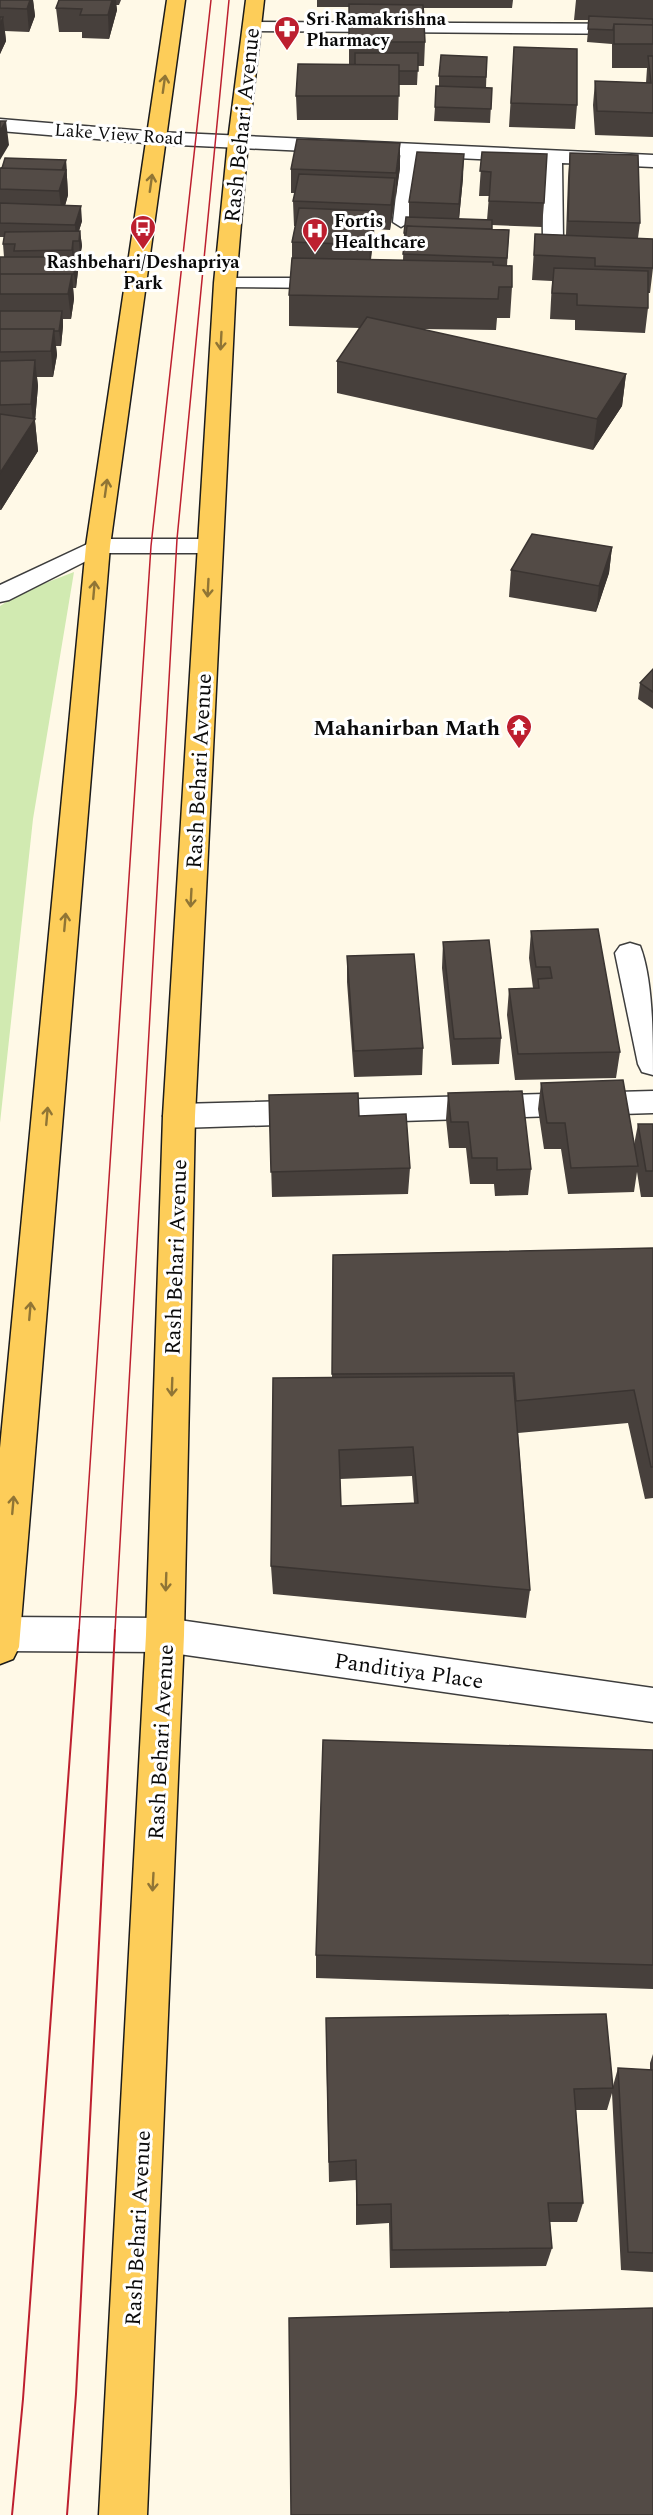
<svg xmlns="http://www.w3.org/2000/svg" width="653" height="2515" viewBox="0 0 653 2515" font-family="Spectral,serif">
	<style>
		.green { fill: #d1eab1 }
		.lines { fill: none; stroke-linecap: round; stroke-linejoin: round }
		.service-casing { stroke: #3d3d3d; stroke-width: 3 }
		.minor-casing { stroke: #3d3d3d; stroke-width: 3 }
		.primary-casing { stroke: #1b1b1b; stroke-width: 3 }
		.service { fill: #fff; fill-rule: evenodd }
		.minor { fill: #fff; fill-rule: evenodd }
		.primary { fill: #fdcd59; fill-rule: evenodd }
		.tram-far1 { stroke: #bd1f2f; stroke-width: 1.5 }
		.tram { stroke: #bd1f2f; stroke-width: 2 }
		.wall { fill: #47403c; fill-rule: evenodd }
		.shaded-wall { fill: #3a3431 }
		.building { fill: #534b46; stroke: #3a3431; stroke-width: 1.5; fill-rule: evenodd }
		.oneway { stroke: #907535 }
		.labels { text-anchor: middle; stroke-width: 6; stroke-linejoin: round; paint-order: stroke }
		.far-poi-label { font-size: 18px; font-weight: bold; fill: #0a0a0a; stroke: #fff; text-anchor: start }
		.far-street-label { font-size: 18px; fill: #0a0a0a; stroke: #fff }
		.street-label { font-size: 22px; fill: #0a0a0a; stroke: #fff }
		.poi-label { font-size: 22px; font-weight: bold; fill: #0a0a0a; stroke: #fff; text-anchor: end }
	</style>
	<rect width="100%" height="100%" fill="#fff9e7"/>
	<!-- green -->
	<path class="green" d="M74,572l-41,247 -33,304v-517l22,-14z"/>
	<g class="lines">
		<defs>
			<path id="service" d="M409,145l8,5 -8,72 -8,5 -8,-5 8,-72z
				M225,278h100l6,1 3,4 -3,4 -6,1 -106,-1 -3,-4 3,-4z"/>
			<path id="minor" d="M252,22l401,2v10l-407,-3 -3,-4 3,-4z
				M0,119l157,13 496,23v12l-91,-4 1,78 -3,4 -7,2 -7,-2 -3,-4 -1,-79 -385,-18 -157,-13z
				M98,539h112l9,2 3,5 -3,5 -9,2h-108l-93,47 -9,2v-17z
				M630,943l10,3c13,33 13,91 13,129l-11,-3 -4,-8 -23,-111 5,-7z
				M653,1091v22l-474,15 -11,-4 -5,-8 5,-8 11,-4z
				M0,1617l165,1 488,70v34l-488,-70 -165,-1z"/>
			<path id="primary" d="M167,0h18l-75,546 -91,1101 -6,12 -13,5v-216l86,-902z
				M246,0h18l-16,141 -12,142 -41,833 -11,519 -37,880h-48l47,-880 17,-519 51,-833 14,-142z"/>
		</defs>
		<!-- service casing -->
		<use href="#service" class="service-casing"/>
		<!-- minor casing -->
		<use href="#minor" class="minor-casing"/>
		<!-- primary casing -->
		<use href="#primary" class="primary-casing"/>
		<!-- service -->
		<use href="#service" class="service"/>
		<!-- minor -->
		<use href="#minor" class="minor"/>
		<!-- primary -->
		<use href="#primary" class="primary"/>
		<!-- tram-far1 -->
		<path class="tram-far1" d="M79,1631l72,-1085 60,-546
			M115,1631l62,-1092 52,-539"/>
		<!-- tram -->
		<path class="tram" d="M12,2515l11,-116 56,-769
			M67,2515l9,-121 39,-764"/>
	</g>
	<!-- wall -->
	<path class="wall" d="M0,0h33l2,16 -6,16 -24,-1 1,10 -6,13z
		M59,0h62l-2,5h-3l1,5 -8,29 -27,-1v-6h-23l-3,-24z
		M317,0h196l-1,8h-88l1,34 -1,24h-6l-1,19h-18l-1,35h-101l-1,-24 53,-31v-58h-32z
		M576,0h77v137l-58,-2 -2,-30 2,-24 51,2 1,-15h-35v-24l-25,-2 2,-22h-15z
		M514,47l63,58 -2,24 -66,-2z
		M487,57l-1,31h6l-2,35 -56,-2 1,-14 4,-21v-10z
		M482,152l62,51 -2,24 -50,-2v4l17,1 -2,36 5,21 -2,31h-13l-1,12 -77,-1 207,45 -4,32 -29,44 -256,-57v-32l23,-33 -71,-2v-31l3,-37v-16l3,-16h-1l-1,-25 2,-8h-4v-24l109,-1 -10,62 -16,-1 -3,31h32l1,-27 5,-16v-15l54,-24 -4,41 28,1 2,-24h-10z
		M570,153l70,70 -2,15 15,30 -3,25h-2v15l-3,25 -70,-3v-10l-25,-1 2,-38 -20,-1 3,-46 31,1 2,-57z
		M66,160l2,35 -3,11 17,15 -3,10h1l2,15 -2,10h-6l2,1 2,14 -2,17h-3l1,11 -3,20h-8v7l-2,20h-5l1,9 -4,22h-16l1,9 -3,35 3,30 -37,59h-1v-253h4l-1,-13 1,-7h-4v-69z
		M612,547l-3,26 -13,39 -87,-15 2,-27z
		M653,669v40l-15,-10 2,-16z
		M531,931l89,121 -4,26 -101,2 -8,-65 2,-26 24,-1 -4,-30z
		M443,942l58,96 -2,26 -47,1 -10,-97z
		M347,956l76,92 -1,27 -68,2 -7,-95z
		M541,1083l93,62 4,-21h15v73h-12l-4,-25 -3,20 -66,2 -7,-45h-17l-6,-40z
		M448,1093l83,76 -3,26 -33,1 -1,-12h-24l-4,-36h-17l-3,-29z
		M269,1095l141,73 -2,26 -136,3z
		M653,1248v250l-8,1 -17,-76 -110,10 12,157 -4,28 -253,-24 -2,-28 61,-189 1,-122zM412,1476l2,27 -73,3 -1,-27z
		M653,1750v239l-337,-11v-23z
		M326,2041l287,45 5,-18 32,2v-7l3,-9v218l-32,-2 -9,-177 -5,17h-31l7,93 -6,19h-27l2,26 -6,18 -156,2 -1,-45 -33,2v-45l-27,2z"/>
	<!-- shaded-wall -->
	<path class="shaded-wall" d="M30,0h3l2,16 -6,16 -2,-23z
		M112,0h4l1,10 -8,29 -1,-24z
		M3,17l3,24 -6,13v-29z
		M6,121l3,24 -9,15v-29z
		M400,143v25l-4,29v-24z
		M464,154l-1,24 -5,51 1,-25z
		M66,160l2,35 -6,21 -3,-25 1,-14z
		M395,178l-1,25 -4,27 1,-25z
		M81,206l1,15 -6,19 -1,-15z
		M375,211l-1,25 -5,34 1,-25z
		M80,231l2,15 -2,10 -1,-15z
		M73,241l1,15 -1,9 -1,-15z
		M76,257l2,14 -2,17 -2,-14z
		M72,274l2,25 -3,20 -3,-25z
		M62,311l1,15 -2,20 -2,-15z
		M54,329l3,26 -4,22 -2,-26z
		M35,360l3,26 -3,35 3,30 -37,59 -1,-9v-28l33,-52 -2,-17z
		M626,374l-4,32 -29,44 4,-31z
		M612,547l-3,26 -13,39 3,-26z"/>
	<!-- building -->
	<path class="building" d="M0,0h30l-3,9 -27,-1z
		M59,0h53l-4,15h-28l2,-6 -26,-1z
		M349,4l74,1 2,37h-76z
		M589,16l64,3v6l-39,-1 -1,6 -25,-1z
		M0,17h3l-3,8z
		M614,24l39,1v19h-39z
		M514,47l63,2v56l-66,-2z
		M355,53h63v18h-19v-6h-44z
		M441,55l46,2 -1,20 -47,-1z
		M648,56h5v57l-56,-2 -2,-30 56,2z
		M298,64l101,1v31h-103z
		M436,86l56,2 -1,21 -56,-2z
		M0,121h6l-6,10z
		M297,139l103,4 -4,30 -105,-4z
		M417,152l47,2 -5,50 -50,-2z
		M482,152l65,2 -3,49 -55,-2 2,-29 -11,-1z
		M570,153l68,2 2,68 -72,-2z
		M5,158l61,2 -4,10 -60,-2z
		M0,168l66,2 -7,21 -59,-2z
		M299,174l96,4 -4,27 -98,-4z
		M0,203l81,3 -6,19 -75,-2z
		M299,208l76,3 -5,34 -78,-3z
		M406,217l86,3v9l-85,-3 -1,8 -2,-1z
		M407,226l102,4 -2,28 -104,-4z
		M80,231l-1,10h-6l-1,9 -58,1 1,-7h-12l2,-12z
		M535,234l118,5v29l-58,-2v-8l-61,-3z
		M0,257h76l-2,17h-74z
		M292,258l201,4v3l19,1v21h-13l-1,12 -209,-4z
		M554,268l94,3v37l-71,-3v-11l-25,-1z
		M0,274h72l-4,20h-68z
		M0,311h62l-3,20h-5v-2h-54z
		M367,317l259,57 -29,45 -260,-58z
		M0,329h54l-3,22 -51,1z
		M35,360l-4,44 -31,1v-44z
		M0,414l35,5 -35,54z
		M532,534l80,13 -13,39 -88,-16z
		M653,669v23l-13,-9z
		M598,929l22,123 -102,2 -9,-65 30,-1 -1,-9 14,-1 -2,-11h-14l-5,-36z
		M489,940l12,98 -47,1 -11,-97z
		M414,954l9,94 -69,3 -7,-95z
		M623,1080l15,86 -67,2 -6,-45h-18l-6,-40z
		M522,1091l9,78 -34,1v-12h-25l-4,-36h-17l-3,-29z
		M358,1093l1,23 47,-2 4,54 -139,4 -2,-77z
		M638,1124h15v47h-7z
		M653,1248v219h-2l-17,-77 -118,11 -2,-28 -182,1 1,-119z
		M513,1376l17,214 -259,-24 2,-188zM413,1447l5,56 -77,3 -2,-56z
		M323,1740l330,10v215l-337,-10z
		M606,2014l7,74 -39,1 9,114h-35l4,45 -160,2 -1,-46 -34,1 -1,-45 -27,2 -3,-144z
		M618,2068l35,2v183l-25,-1z
		M653,2308v207h-362l-2,-197z"/>
	<!-- one-way arrows -->
	<defs><path id="oneway-shaft" d="M-6 0H5M1.5-3L5.5 0L1.5 3" fill="none" stroke-width="1.6" stroke-linecap="round" stroke-linejoin="round" transform="scale(1.5)"/></defs>
	<g class="oneway">
		<use href="#oneway-shaft" transform="translate(164 84) rotate(-82)"/>
		<use href="#oneway-shaft" transform="translate(151 183) rotate(-82)"/>
		<use href="#oneway-shaft" transform="translate(221 341) rotate(93)"/>
		<use href="#oneway-shaft" transform="translate(106 488) rotate(-82)"/>
		<use href="#oneway-shaft" transform="translate(208 588) rotate(93)"/>
		<use href="#oneway-shaft" transform="translate(94 590) rotate(-85)"/>
		<use href="#oneway-shaft" transform="translate(191 898) rotate(93)"/>
		<use href="#oneway-shaft" transform="translate(65 922) rotate(-85)"/>
		<use href="#oneway-shaft" transform="translate(47 1116) rotate(-85)"/>
		<use href="#oneway-shaft" transform="translate(30 1311) rotate(-85)"/>
		<use href="#oneway-shaft" transform="translate(172 1387) rotate(92)"/>
		<use href="#oneway-shaft" transform="translate(13 1505) rotate(-85)"/>
		<use href="#oneway-shaft" transform="translate(166 1582) rotate(92)"/>
		<use href="#oneway-shaft" transform="translate(153 1882) rotate(93)"/>
	</g>
	<!-- icons -->
	<defs>
		<symbol id="pharmacy-pin" viewBox="-11 -11 22 30"><path d="M0 17L-7.5 6A9.5 9.5 0 1 1 7.5 6Z" fill="#bd1f2f" stroke="#fff"/><path d="M-2-6h4v4h4v4h-4v4h-4v-4h-4v-4h4Z" fill="#fff"/></symbol>
		<symbol id="bus-pin" viewBox="-11 -11 22 30"><path d="M0 17L-7.5 6A9.5 9.5 0 1 1 7.5 6Z" fill="#bd1f2f" stroke="#fff"/><path d="M-5-6H5V4H4V6H2V4H-2V6H-4V4H-5ZM-3.5-4V0h7V-4ZM-3.5 1.2v1.5H-2V1.2ZM2 1.2v1.5H3.5V1.2Z" fill="#fff"/></symbol>
		<symbol id="hospital-pin" viewBox="-11 -11 22 30"><path d="M0 17L-7.5 6A9.5 9.5 0 1 1 7.5 6Z" fill="#bd1f2f" stroke="#fff"/><path d="M-5-5h3v3.5h4V-5h3V5h-3V1.5h-4V5h-3Z" fill="#fff"/></symbol>
		<symbol id="temple-pin" viewBox="-11 -11 22 30"><path d="M0 17L-7.5 6A9.5 9.5 0 1 1 7.5 6Z" fill="#bd1f2f" stroke="#fff"/><path d="M0-6L5-2H3V0L6.5 2.5H4V6H1.5V3h-3V6H-4V2.5H-6.5L-3 0V-2H-5Z" fill="#fff"/></symbol>
	</defs>
	<g fill-rule="evenodd">
		<use href="#pharmacy-pin" x="272" y="14" width="30" height="40"/>
		<use href="#bus-pin" x="128" y="213" width="30" height="40"/>
		<use href="#hospital-pin" x="300" y="216" width="30" height="40"/>
		<use href="#temple-pin" x="504" y="712" width="30" height="40"/>
	</g>
	<g class="labels">
		<!-- far-poi labels -->
		<g class="far-poi-label">
			<text x="306" y="25">Sri Ramakrishna<tspan x="306" dy="21">Pharmacy</tspan></text>
			<text x="334" y="227">Fortis<tspan x="334" dy="21">Healthcare</tspan></text>
			<text x="143" y="268" text-anchor="middle">Rashbehari/Deshapriya<tspan x="143" dy="21">Park</tspan></text>
		</g>
		<!-- far-street labels -->
		<g class="far-street-label">
			<text transform="translate(119 134) rotate(4)" y="6">Lake View Road</text>
		</g>
		<!-- street labels -->
		<g class="street-label">
			<text transform="translate(241 125) rotate(-84)" y="8">Rash Behari Avenue</text>
			<text transform="translate(198 771) rotate(-87)" y="8">Rash Behari Avenue</text>
			<text transform="translate(175 1257) rotate(-88)" y="8">Rash Behari Avenue</text>
			<text transform="translate(409 1670) rotate(8)" y="8">Panditiya Place</text>
			<text transform="translate(160 1742) rotate(-87)" y="8">Rash Behari Avenue</text>
			<text transform="translate(137 2228) rotate(-87)" y="8">Rash Behari Avenue</text>
		</g>
		<!-- poi labels -->
		<g class="poi-label">
			<text x="500" y="735">Mahanirban Math</text>
		</g>
	</g>
</svg>
